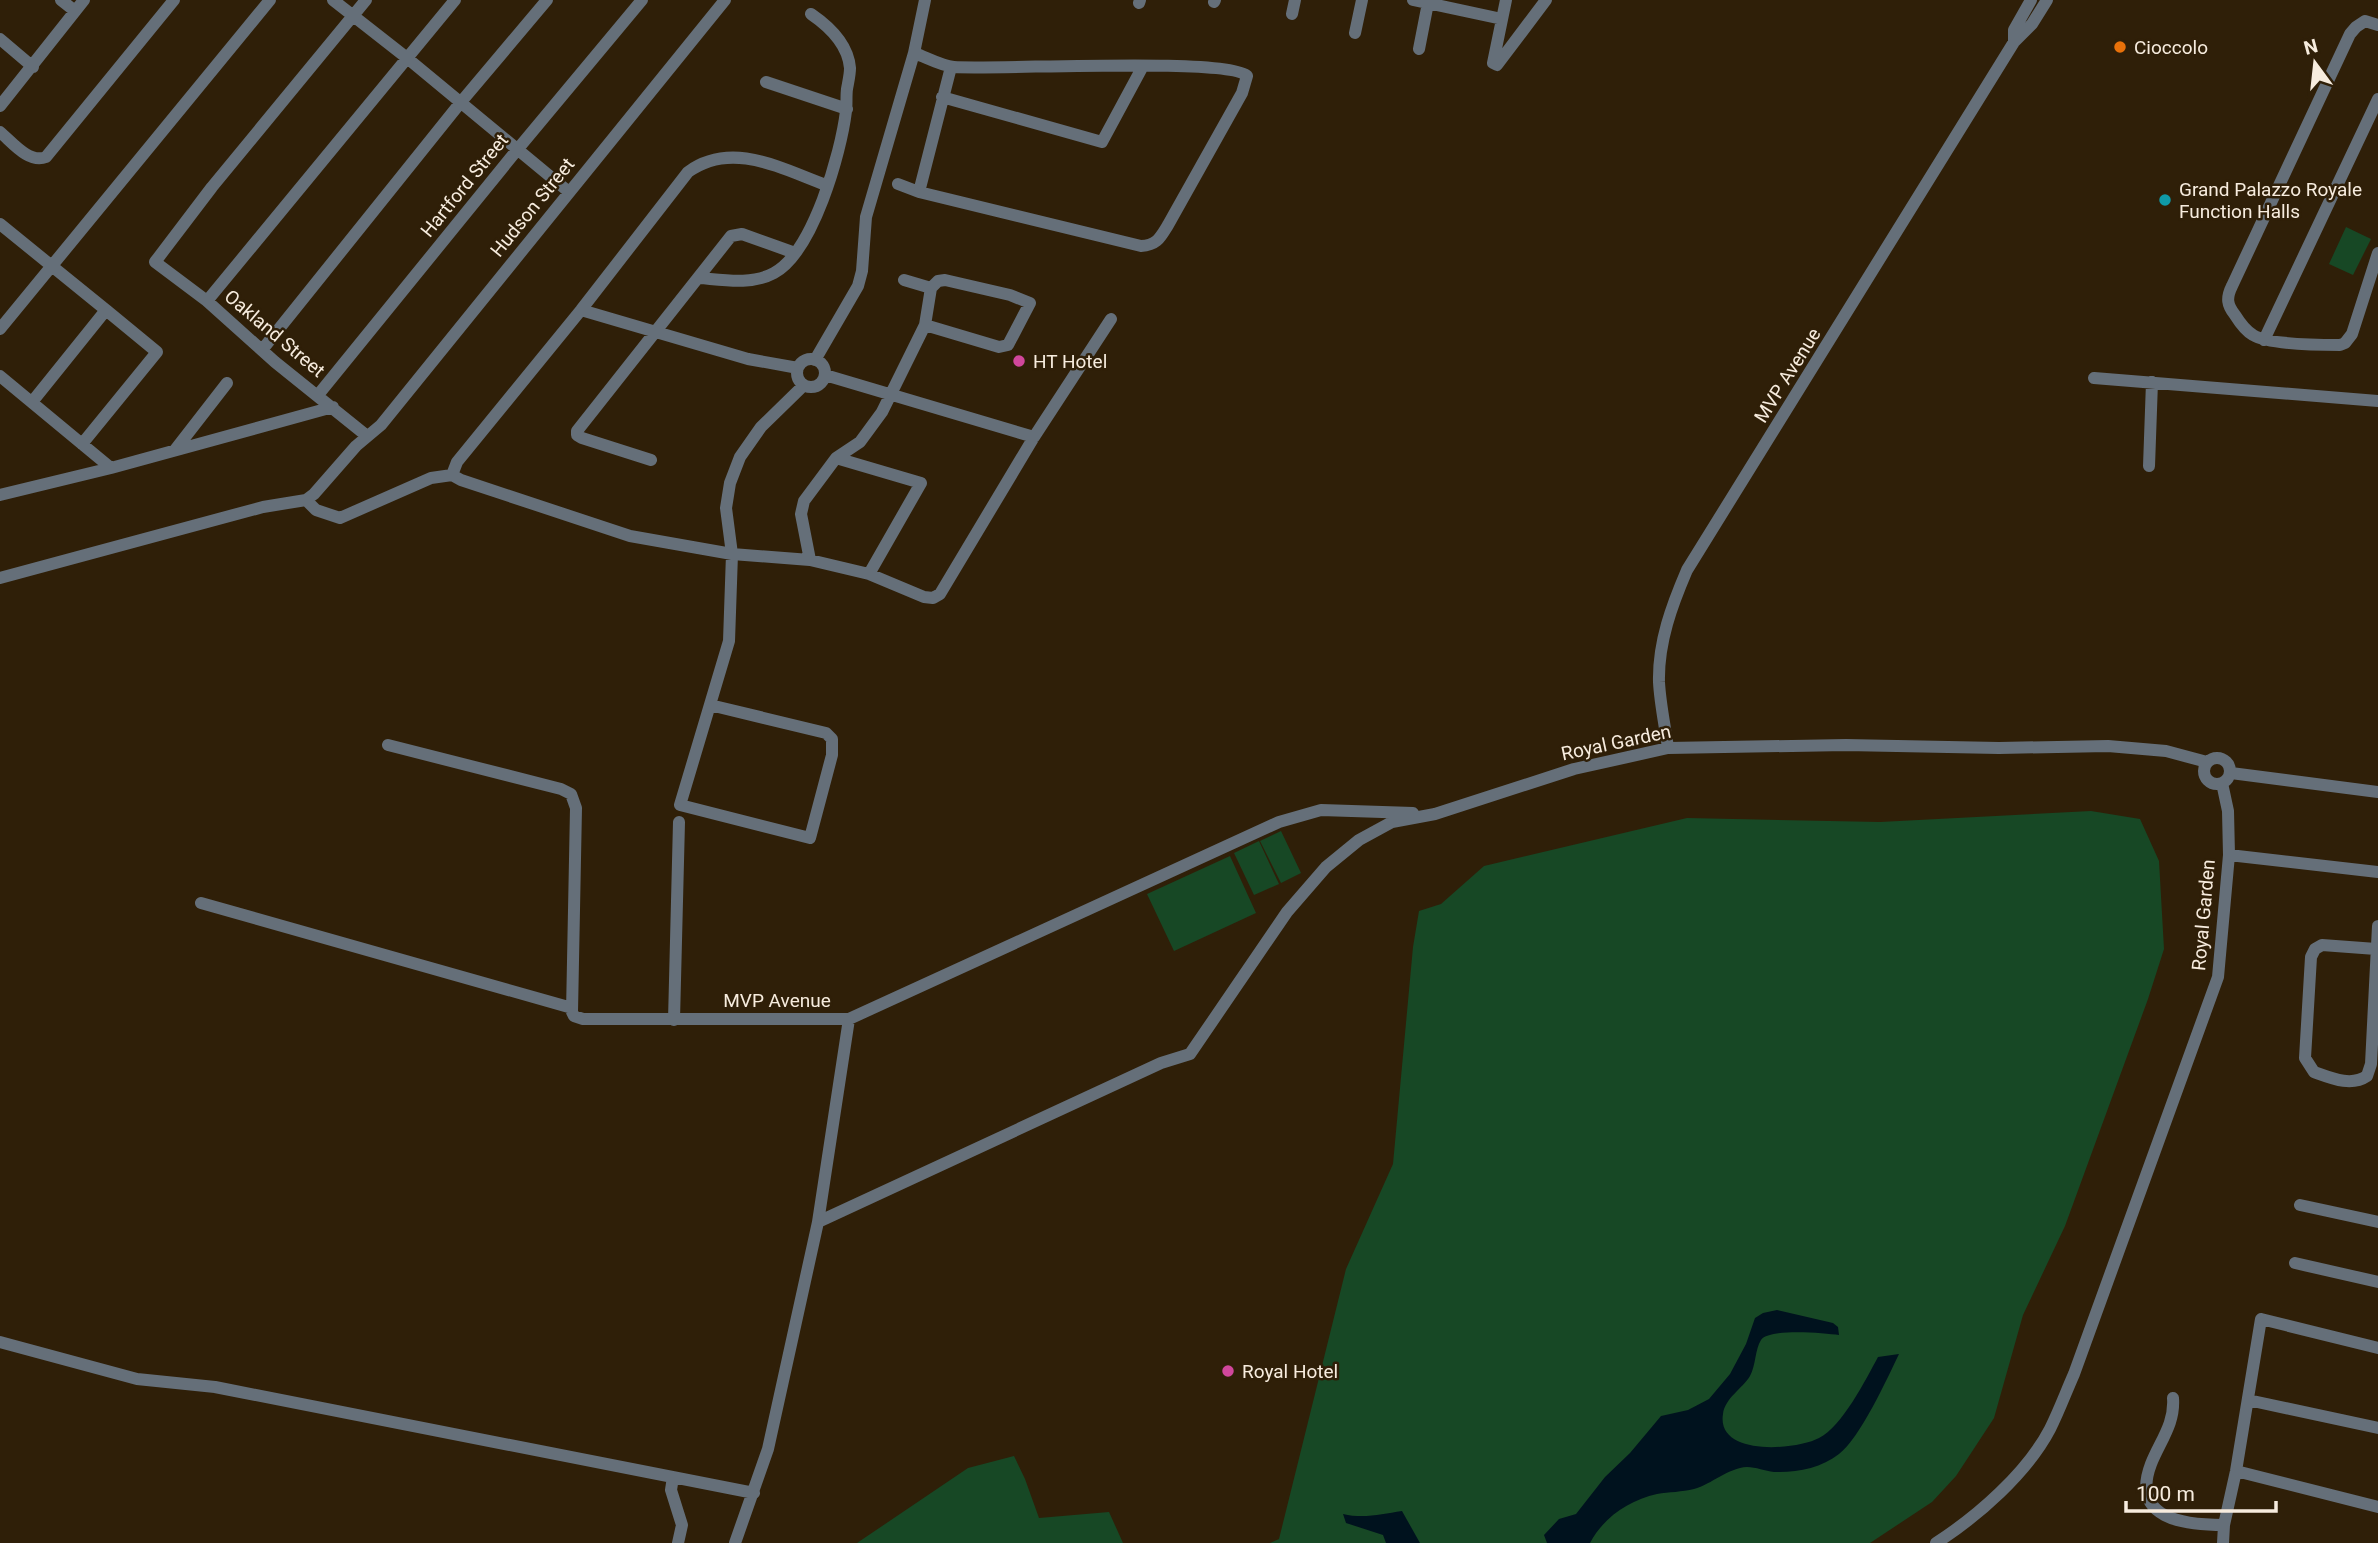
<svg xmlns="http://www.w3.org/2000/svg" width="2378" height="1543" viewBox="0 0 2378 1543" font-family="Roboto,sans-serif">
	<style>
		.green { fill: #174825 }
		.water { fill: #00121e }
		.lines { fill: none; stroke-linecap: round; stroke-linejoin: round }
		.minor { stroke: #656f79; stroke-width: 12 }
		.food-dot { fill: #e8710a; stroke: #2f1f08; stroke-width: 2.5 }
		.culture-dot { fill: #0f9aa8; stroke: #2f1f08; stroke-width: 2.5 }
		.hotel-dot { fill: #d1479c; stroke: #2f1f08; stroke-width: 2.5 }
		.labels { text-anchor: middle; stroke-width: 5; stroke-linejoin: round; paint-order: stroke }
		.poi-label { font-size: 19px; fill: #f7ecde; stroke: #2f1f08; text-anchor: start }
		.street-label { font-size: 19px; fill: #f7ecde; stroke: #2f1f08 }
	</style>
	<rect width="100%" height="100%" fill="#2f1f08"/>
	<!-- green -->
	<path class="green" d="M2346,227l25,12 -18,36 -24,-11z
		M2091,811l49,8 19,42 5,88 -16,50 -83,227 -42,89 -29,103 -38,58 -24,26 -62,41h-600l9,-4 67,-270 47,-105 20,-217 6,-36 22,-7 43,-38 203,-48 193,4z
		M1281,831l20,42 -20,10 -21,-42z
		M1259,841l20,43 -25,11 -20,-42z
		M1230,856l26,57 -82,38 -27,-57z
		M1014,1456l11,23 14,39 70,-6 14,31h-266l111,-75z"/>
	<!-- water -->
	<path class="water" d="M1777,1310l56,13 5,4 1,8c-16,-2 -69,-7 -78,5 -6,9 -5,25 -11,36 -8,13 -25,22 -27,38 -7,43 74,36 96,24 23,-11 47,-59 59,-81l21,-3c-12,25 -39,84 -60,100 -18,14 -43,19 -65,18 -9,-1 -18,-5 -27,-5 -19,1 -35,17 -53,22 -12,3 -25,3 -37,5 -28,6 -54,24 -67,49h-43l-3,-8 15,-16 17,-5 29,-37 25,-24 31,-37 27,-6 21,-11 21,-25 16,-30 9,-26 8,-5z
		M1402,1511l18,32h-34l-3,-8 -37,-12 -3,-9c21,5 39,0 59,-3z"/>
	<g class="lines">
		<!-- minor -->
		<path class="minor" d="M61,0l14,11
			M333,0l74,58 162,134
			M366,0l-154,187 -57,75 52,39 68,61 92,74
			M1413,0l89,19
			M1506,0l-13,63 4,2 49,-65
			M1214,2l1,-2
			M1139,3l1,-3
			M1292,14l3,-14
			M2378,25l-13,-4 -9,6 -6,7 -118,252c-6,12 -5,19 3,29 5,8 11,16 18,20 16,10 67,10 87,10l5,-2 7,-9 26,-81
			M1355,33l7,-33
			M0,39l33,28
			M2014,42v-12l17,-30
			M1419,49l9,-46
			M766,82l81,27
			M942,97l160,45 41,-76
			M0,106l84,-106
			M0,132c12,10 29,32 46,25l128,-157
			M898,184l21,8 222,54c16,-1 19,-8 27,-21l74,-132 5,-17c-18,-19 -250,-6 -293,-9 -13,-1 -28,-10 -40,-14
			M826,185c-44,-16 -94,-45 -138,-13l-107,138 -124,152 -5,13 9,5 169,56 102,18 78,6 59,14 55,23 9,1 7,-4 94,-157 77,-118
			M919,192l32,-125
			M0,224l106,86 -74,92
			M700,278c24,2 52,7 74,-5 39,-21 67,-120 72,-162 1,-7 0,-15 1,-22 1,-6 3,-14 3,-21 -2,-24 -20,-41 -39,-54
			M904,280l27,8
			M207,301l248,-301
			M581,310l167,49 50,9
			M0,329l270,-329
			M2264,340l114,-241
			M262,350l199,-248 86,-102
			M797 373a14 14 0 1 1 28 0a14 14 0 1 1-28 0Z
			M815,360l43,-74 4,-15 4,-54 48,-164 11,-53
			M825,375l209,62
			M0,376l111,92
			M2094,378l284,23
			M318,395l199,-245 125,-150
			M82,444l75,-92 -51,-42
			M175,450l52,-67
			M836,458l85,25 -52,91
			M651,460l-69,-22 -5,-3v-4l154,-195 11,-2 53,19
			M2149,466l3,-84
			M0,495l111,-27 222,-61
			M306,500l10,10 24,8 91,-40 21,-3
			M810,560l-9,-46 3,-13 32,-43 24,-16 22,-30 43,-87 6,-37 7,-7 7,-1 65,15 20,8 -22,42 -9,2 -74,-22
			M0,578l263,-71 43,-7 8,-6 42,-48 25,-21 344,-425
			M710,705l116,28 6,6v16l-22,83 -130,-33 49,-164 3,-87 -6,-46 4,-25 10,-26 21,-30 42,-41
			M388,745l173,44 10,5 5,14 -4,204 2,4 9,3h266l430,-197 42,-12 92,3
			M1668,748c-3,-22 -8,-45 -9,-66 -1,-40 13,-77 28,-112l327,-528 18,-18 15,-24
			M2204 771a13 13 0 1 1 26 0a13 13 0 1 1-26 0Z
			M2231,773l147,19
			M2229,855l149,17
			M201,903l371,105
			M2376,949l-54,-4 -7,4 -4,8 -6,101 9,14c17,6 37,15 53,4l4,-12 7,-138
			M674,1020l5,-198
			M2300,1205l78,17
			M818,1222l343,-159 29,-9 97,-142 39,-45 33,-27 33,-18 43,-8 139,-45 94,-21 178,-3 153,3 109,-2 58,5 41,11
			M2295,1263l83,19
			M0,1342l137,37 78,8 539,106
			M2173,1398c2,26 -13,43 -22,66 -21,55 33,61 73,61
			M2248,1400l130,28
			M2236,1471l142,36
			M673,1477l-2,13 11,35 -4,18
			M735,1543l33,-94 50,-227 31,-203
			M1936,1543c42,-27 91,-70 114,-114 9,-18 16,-37 24,-55l144,-397 11,-122 -1,-44 -6,-28
			M2223,1543l1,-18 12,-54 25,-152 117,29"/>
	</g>
	<!-- markers -->
	<circle class="food-dot" cx="2120" cy="47" r="7"/>
	<circle class="culture-dot" cx="2165" cy="200" r="7"/>
	<g class="hotel-dot">
		<circle cx="1019" cy="361" r="7"/>
		<circle cx="1228" cy="1371" r="7"/>
	</g>
	<g class="labels">
		<!-- poi labels -->
		<g class="poi-label">
			<text x="2134" y="54">Cioccolo</text>
			<text x="2179" y="196">Grand Palazzo Royale<tspan x="2179" dy="22">Function Halls</tspan></text>
			<text x="1033" y="368">HT Hotel</text>
			<text x="1242" y="1378">Royal Hotel</text>
		</g>
		<!-- street labels -->
		<g class="street-label">
			<text transform="translate(464 185) rotate(-51)" y="7">Hartford Street</text>
			<text transform="translate(532 207) rotate(-51)" y="7">Hudson Street</text>
			<text transform="translate(275 333) rotate(40)" y="7">Oakland Street</text>
			<text transform="translate(1787 375) rotate(-58)" y="7">MVP Avenue</text>
			<text transform="translate(1616 742) rotate(-12)" y="7">Royal Garden</text>
			<text transform="translate(2203 915) rotate(-85)" y="7">Royal Garden</text>
			<text x="777" y="1007">MVP Avenue</text>
		</g>
	</g>
	<!-- north arrow -->
	<g transform="translate(2315 63) rotate(345)" stroke="#2f1f08" stroke-width="5" paint-order="stroke">
	<path d="M0-5L12 26L0 18L-12 26Z" fill="#f7ecde"/>
	<text y="-10" font-size="19" font-weight="bold" text-anchor="middle" fill="#f7ecde">N</text>
	</g>
	<!-- scale -->
	<path d="M2126 1501v10h150v-10" fill="none" stroke="#f7ecde" stroke-width="3.5"/>
	<text x="2136" y="1501" font-size="21" fill="#f7ecde" stroke="#2f1f08" stroke-width="5" paint-order="stroke">100 m</text>
</svg>
